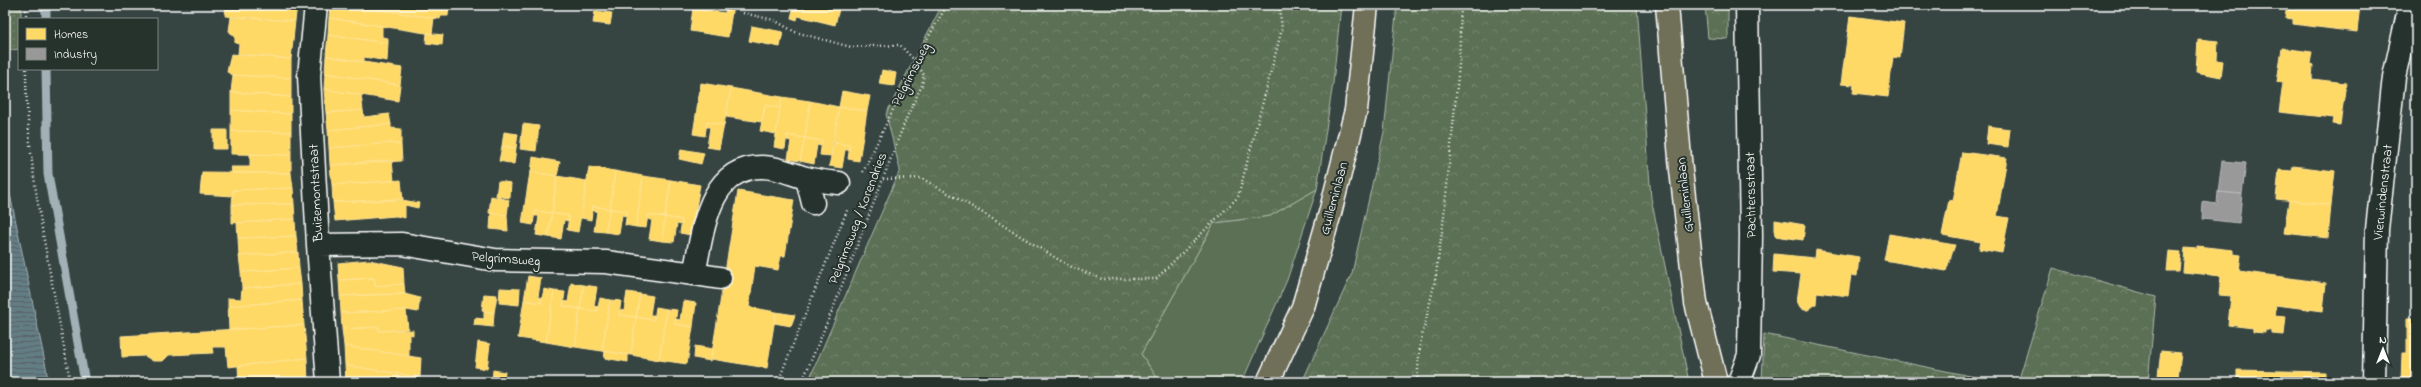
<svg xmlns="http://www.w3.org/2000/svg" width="2421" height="387" viewBox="0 0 2421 387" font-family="'Indie Flower',sans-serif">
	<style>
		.green { fill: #5b7054; stroke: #adb8aa }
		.forest { fill: url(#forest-crowns); stroke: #adb8aa }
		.garden { fill: url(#garden-dots); stroke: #adb8aa }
		.water { fill: url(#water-rules); stroke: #a2b1b6 }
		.homes { fill: #ffd966; stroke: #ffe494 }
		.industry { fill: #999; stroke: #b8b8b8 }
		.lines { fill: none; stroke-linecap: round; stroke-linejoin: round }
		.stream { stroke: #a2b1b6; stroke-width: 9 }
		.minor-casing { stroke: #fff; stroke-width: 25 }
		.major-casing { stroke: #fff; stroke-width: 25 }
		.path { stroke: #fff; stroke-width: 2.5; stroke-dasharray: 1 3; stroke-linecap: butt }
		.minor { stroke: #26332d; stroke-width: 22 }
		.major { stroke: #706f59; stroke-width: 22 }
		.labels { text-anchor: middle; stroke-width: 4; stroke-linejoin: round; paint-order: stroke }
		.street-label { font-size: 14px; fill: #fff; stroke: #26332d }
	</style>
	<defs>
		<pattern id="forest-crowns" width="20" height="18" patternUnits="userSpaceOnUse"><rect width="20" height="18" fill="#5b7054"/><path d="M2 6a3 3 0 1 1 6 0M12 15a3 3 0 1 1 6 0" fill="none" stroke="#74856e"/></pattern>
		<pattern id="garden-dots" width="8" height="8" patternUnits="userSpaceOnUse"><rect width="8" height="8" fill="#5b7054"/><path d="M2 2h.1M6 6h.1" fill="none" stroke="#74856e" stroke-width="1.8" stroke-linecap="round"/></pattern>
		<pattern id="water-rules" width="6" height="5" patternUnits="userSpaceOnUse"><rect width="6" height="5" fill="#647d85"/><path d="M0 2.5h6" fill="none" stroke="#586468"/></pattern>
	</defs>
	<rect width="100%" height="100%" fill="#364442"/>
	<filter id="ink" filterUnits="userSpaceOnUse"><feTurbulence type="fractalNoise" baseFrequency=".025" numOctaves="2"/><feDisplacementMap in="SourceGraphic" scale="8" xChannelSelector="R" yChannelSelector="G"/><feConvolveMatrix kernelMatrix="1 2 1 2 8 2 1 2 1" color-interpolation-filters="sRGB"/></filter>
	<g filter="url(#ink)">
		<!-- green -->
		<path class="green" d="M1317,189l-30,91 -45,102h-82l-19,-28 73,-131 56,-7z"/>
		<!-- forest -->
		<path class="forest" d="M942,5h399l-8,78 -16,106 -47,27 -56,7 -73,131 19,28h-352l92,-212 -14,-56z
			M1397,5h240l14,193 38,184h-387l50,-109 32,-141z
			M1705,5h23v34l-20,-1z
			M2053,268l103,29 -8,85h-130z
			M1764,334l236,48h-238z"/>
		<!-- garden -->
		<path class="garden" d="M5,5h16v14h-2v30l-14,2z"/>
		<!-- water -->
		<path class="water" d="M5,170l41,197 2,15h-43z"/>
		<!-- homes -->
		<path class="homes" d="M226,5h71l-2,16 -70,-5z
			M330,5h20l84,13 -2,16 -103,-16z
			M350,5h91l8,1 -1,10h-7l-1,3z
			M726,5h7l-5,32 -38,-6 3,-23 32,5z
			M794,5h46l-5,20 -37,-9 -1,4 -6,-2z
			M2287,5h73l-3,27 -64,-8v-5l-8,-1z
			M595,11l17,2 -2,12 -17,-2z
			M1850,16l54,7 -4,35 -7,-1 -5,40 -35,-4 1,-8 -13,-1z
			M231,17l64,4 -4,38 -53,-5 1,-10 -4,-1v-5l-6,-7z
			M329,18l53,8v11l6,1v5l-60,-8z
			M752,26l31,6 -3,15 -31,-6z
			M427,33l16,2 -1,10 -16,-2z
			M328,35l60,8 -1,18 -23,-4v5l-38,-6z
			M2198,39l20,2 -1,19 6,1 -2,16 -25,-5z
			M2282,48l30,4 -2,12 3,1 -1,14 34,4 -6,42 -7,-1 1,-6 -55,-6 4,-29 -6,-1z
			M231,54l60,5v19l-58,-3 -6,-3z
			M326,56l76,12 -2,17 -75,-12z
			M882,70l14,3 -2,13 -15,-2z
			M325,73l75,12 -2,16 -74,-12z
			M233,75l58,3v19l-60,-5z
			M701,83l30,5 -7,37 -17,-3 -2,14 -12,-2z
			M731,88l51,9 -2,11 -15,-3 -3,17 -36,-5z
			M324,89l37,6 2,15 -37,3z
			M842,91l28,5 -3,15 -28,-4z
			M231,92l60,5v17l-60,-4z
			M782,97l28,4 -5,37 -18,-3 -2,14 -11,-2z
			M810,101l29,6 -8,49 -11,-1 2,-14 -17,-3z
			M765,105l15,3 -4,26 -16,-3z
			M839,107l28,4 -8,50 -11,-2 2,-14 -16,-2z
			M231,110l60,4v18l-60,-1z
			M363,110l1,7 25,-3 2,10 -63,6 -2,-17z
			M707,122l17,3 -5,24 -12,-2 3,-20h-4z
			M391,124v4l10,1v16l-10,-2 -62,5 -1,-18z
			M523,124l16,2 -3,25 -16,-2z
			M1988,126l22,3 -2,18 -22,-3z
			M213,130h14v19h-14z
			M231,131l60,1v23l-60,-1z
			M504,132l14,2 -2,14 -14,-2z
			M787,135l18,3 -5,23 -12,-2 3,-18 -4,-1z
			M805,138l17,3 -1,5 -4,-1 -3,19 -14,-3z
			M391,143l10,2 1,16 -72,4 -1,-17z
			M834,143l16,2 -1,5h-4l-3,18 -13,-2z
			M502,146l14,2 -2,16 -15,-3z
			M681,149l23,4 -3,11 -22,-5z
			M1962,152l45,6 -10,58 12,2 -7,35 -23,-4 2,-7 -39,-7 7,-35 4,1z
			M250,154l41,1v18h-59l-1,-6h19z
			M533,157l27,5 -3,14 -26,-4z
			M392,160l2,21 -62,4 -2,-20z
			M2293,166l42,5 -4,34 -55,-6 3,-29 13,1z
			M589,167l26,4 -5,38 -17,-3 -2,14 -10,-2z
			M615,171l28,5 -7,51 -11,-2 2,-14 -17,-2z
			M202,172l89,1 2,15 -60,2v6l-33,-2z
			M530,172l27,4 -5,37 -17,-2 -2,14 -11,-2z
			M557,176l30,5 -9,51 -11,-2 2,-14 -17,-3z
			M643,176l28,4 -6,37 -17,-2 -2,13 -10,-1z
			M401,180l2,20 -70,2 -1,-17z
			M671,180l29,5 -9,50 -11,-2 2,-13 -17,-3z
			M498,181l13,2 -1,15 -14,-2z
			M293,188l1,16 -62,1 1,-15z
			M738,191l56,9 -9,56h-4l-3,14 -23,-4 -6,41 27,5 -9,56 -56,-9z
			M491,196l18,4 -2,15 -18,-2z
			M397,199l22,4 -1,5 -13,-3v13l-9,-2 -61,5 -2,-19z
			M2289,200l42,5 -3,33 -44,-5z
			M294,204l1,15 -63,4v-18z
			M593,206l17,3 -5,23 -11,-1 3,-20h-5z
			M610,209l17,2 -1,5 -4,-1 -3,19 -14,-2z
			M535,211l17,2 -4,24 -12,-2 3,-19h-4z
			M491,213l16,2 1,16 -18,-2z
			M552,213l17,3v5l-5,-1 -3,19 -13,-2z
			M648,215l17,2 -3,24 -13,-2 3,-19 -4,-1z
			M665,217l17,3v5l-5,-1 -3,18 -12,-1z
			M295,219l1,17 -58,2 -1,-15z
			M1775,220l30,5 -2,15 -28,-4z
			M1889,234l66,11 -9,26 -62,-11z
			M296,236l2,16 -59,4 -1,-18z
			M2197,246l36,4v4l8,1 -2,16 87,12 -3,28 -47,-6 -2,10 12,1 -2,19 -12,-1v-3l-7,-1v3l-12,-1v-4l-25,-3 3,-29 -12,-1 2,-19 -38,-4 2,-24 12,1z
			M1816,250l43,7 -2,19 -6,-1 -3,21 -31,-4 -1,12 -8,6h-4l-4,-3 -3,-6 4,-27 -28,-2 1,-18 41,4z
			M2169,251l12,1 -2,19h-12z
			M298,252l1,16 -58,4 -2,-16z
			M369,260l34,7 1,17 -29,2 -1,-8 -35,2 -1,-17z
			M299,268l2,16 -59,4 -1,-16z
			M528,276l13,2 -3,19 4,1 -1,5 -17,-3z
			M374,278l1,8 29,-2 1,10 -65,2 -1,-16z
			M571,283l13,2 -4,24 -17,-3 1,-5 4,1z
			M301,284l1,16 -74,6v-8l13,1 1,-11z
			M584,285l13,2 -3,19 4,1 -1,4 -17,-2z
			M500,288l20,1 -1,16 -20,-2z
			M544,289l10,2 -8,51 -28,-4 6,-38 17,3z
			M554,291l11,1 -2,14 17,3 -5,38 -29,-5z
			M627,292l13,2 -4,23 -17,-2 1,-5 4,1z
			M376,294h29l15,4 -2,14 -12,-2 -65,3 -1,-17z
			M484,294l13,1 -3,18 -12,-3z
			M640,294l13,2 -3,19h4v5l-18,-3z
			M600,298l10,2 -8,51 -27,-4 5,-38 17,2z
			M302,300l2,25 -75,5 -1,-24z
			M610,300l11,1 -2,14 17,2 -5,38 -29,-4z
			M683,301l13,2 -3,24 -18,-3 1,-5 4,1z
			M656,307l11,2 -8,51 -28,-5 5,-38 18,3z
			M667,309l10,1 -2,14 18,3 -6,37 -28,-4z
			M406,310l2,19 -29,2v-4l-37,2 -1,-16z
			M484,311l10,2 -1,14 -19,-2 1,-7 9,1z
			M776,312l19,3 -4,11 -17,-3z
			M2407,318h9v64h-15l1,-29h5z
			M304,325l3,33 -79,9 -2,-20h-14l1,6 -44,2 -6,6h-10l-8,-5 -23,1 -1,-21z
			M379,327v4l34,-1v5l-4,-1v22l-65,-10 -2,-17z
			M478,342l12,2 -3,25 -12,-2z
			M344,346l77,12 -1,19 -75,-12z
			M695,346l18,3 -3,12 -16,-3z
			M605,351l23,4v7l-24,-4z
			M2161,351l20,2 -3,24 -20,-2z
			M307,358l1,24h-69l-1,-16z
			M345,365l72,12 -1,5h-70z
			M493,370l12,2 -1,10h-12z
			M2237,370l88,2v10h-88z"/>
		<!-- industry -->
		<path class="industry" d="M2222,161l24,2 -4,31 -24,-2z
			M2218,192l24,2 -3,29 -37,-4 1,-17 14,2z"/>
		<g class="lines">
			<!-- stream -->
			<path class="stream" d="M46,5v14
				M46,69l2,105 37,208"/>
			<defs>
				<path id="minor" d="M316,5l-7,71 9,169 10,137
					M807,179l6,24
					M318,245l84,-1 93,16 111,2 88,12c9,-41 13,-107 68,-107 16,0 29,7 44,11 11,3 23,4 33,5
					M694,274l26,4
					M1739,382l10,-27 2,-120 -4,-230
					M2374,382l3,-153 17,-152 16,-72"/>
				<path id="major" d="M1667,5l14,165 15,133 20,79
					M1268,382l35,-75 27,-94 26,-103 11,-105"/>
			</defs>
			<!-- minor casing -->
			<use href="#minor" class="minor-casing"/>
			<!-- major casing -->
			<use href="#major" class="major-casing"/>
			<!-- path -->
			<path class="path" d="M743,13l31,7 21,12 56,15 49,-2 16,17 8,13 -2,10 -16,34 -72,187 -32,76
				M26,19v-14
				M26,69c0,106 27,209 44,313
				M863,172l63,-131 21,-36
				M883,179l38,-1 57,32 91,56 33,13h54l82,-82 44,-168 -3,-24
				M778,382l70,-174
				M1417,382l3,-37 15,-64 8,-56 16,-159 2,-61"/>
			<!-- minor -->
			<use href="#minor" class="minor"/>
			<!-- major -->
			<use href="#major" class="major"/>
		</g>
	</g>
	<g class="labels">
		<!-- street labels -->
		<g class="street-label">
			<text transform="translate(910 74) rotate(-63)" y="5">Pelgrimsweg</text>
			<text transform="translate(2382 192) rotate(-84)" y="5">Vierwindenstraat</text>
			<text transform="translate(315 193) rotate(-93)" y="5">Buizemontstraat</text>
			<text transform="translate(1684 195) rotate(-96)" y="5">Guilleminlaan</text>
			<text transform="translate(1750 195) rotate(-91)" y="5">Pachtersstraat</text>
			<text transform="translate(1333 198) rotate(-75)" y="5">Guilleminlaan</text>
			<text transform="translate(857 218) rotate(-69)" y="5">Pelgrimsweg / Korendries</text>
			<text transform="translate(506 258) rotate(4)" y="5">Pelgrimsweg</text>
		</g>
	</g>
	<!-- margin -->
	<rect width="2421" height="387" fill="none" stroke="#26332d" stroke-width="20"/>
	<rect x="10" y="10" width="2401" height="367" fill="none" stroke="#fff" stroke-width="1.5" filter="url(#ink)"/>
	<!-- legend -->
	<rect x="18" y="18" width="140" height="52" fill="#26332d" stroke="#7d8581"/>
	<rect x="26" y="28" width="20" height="12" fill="#ffd966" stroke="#7d8581"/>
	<text x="54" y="38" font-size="12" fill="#ffffff">Homes</text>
	<rect x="26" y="48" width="20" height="12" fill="#999999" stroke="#7d8581"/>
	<text x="54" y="58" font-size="12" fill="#ffffff">Industry</text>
	<!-- north arrow -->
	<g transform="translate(2383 349)" stroke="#26332d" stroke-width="3" paint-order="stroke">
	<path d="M0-3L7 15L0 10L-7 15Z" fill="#ffffff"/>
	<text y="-6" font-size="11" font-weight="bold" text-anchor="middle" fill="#ffffff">N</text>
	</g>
</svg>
